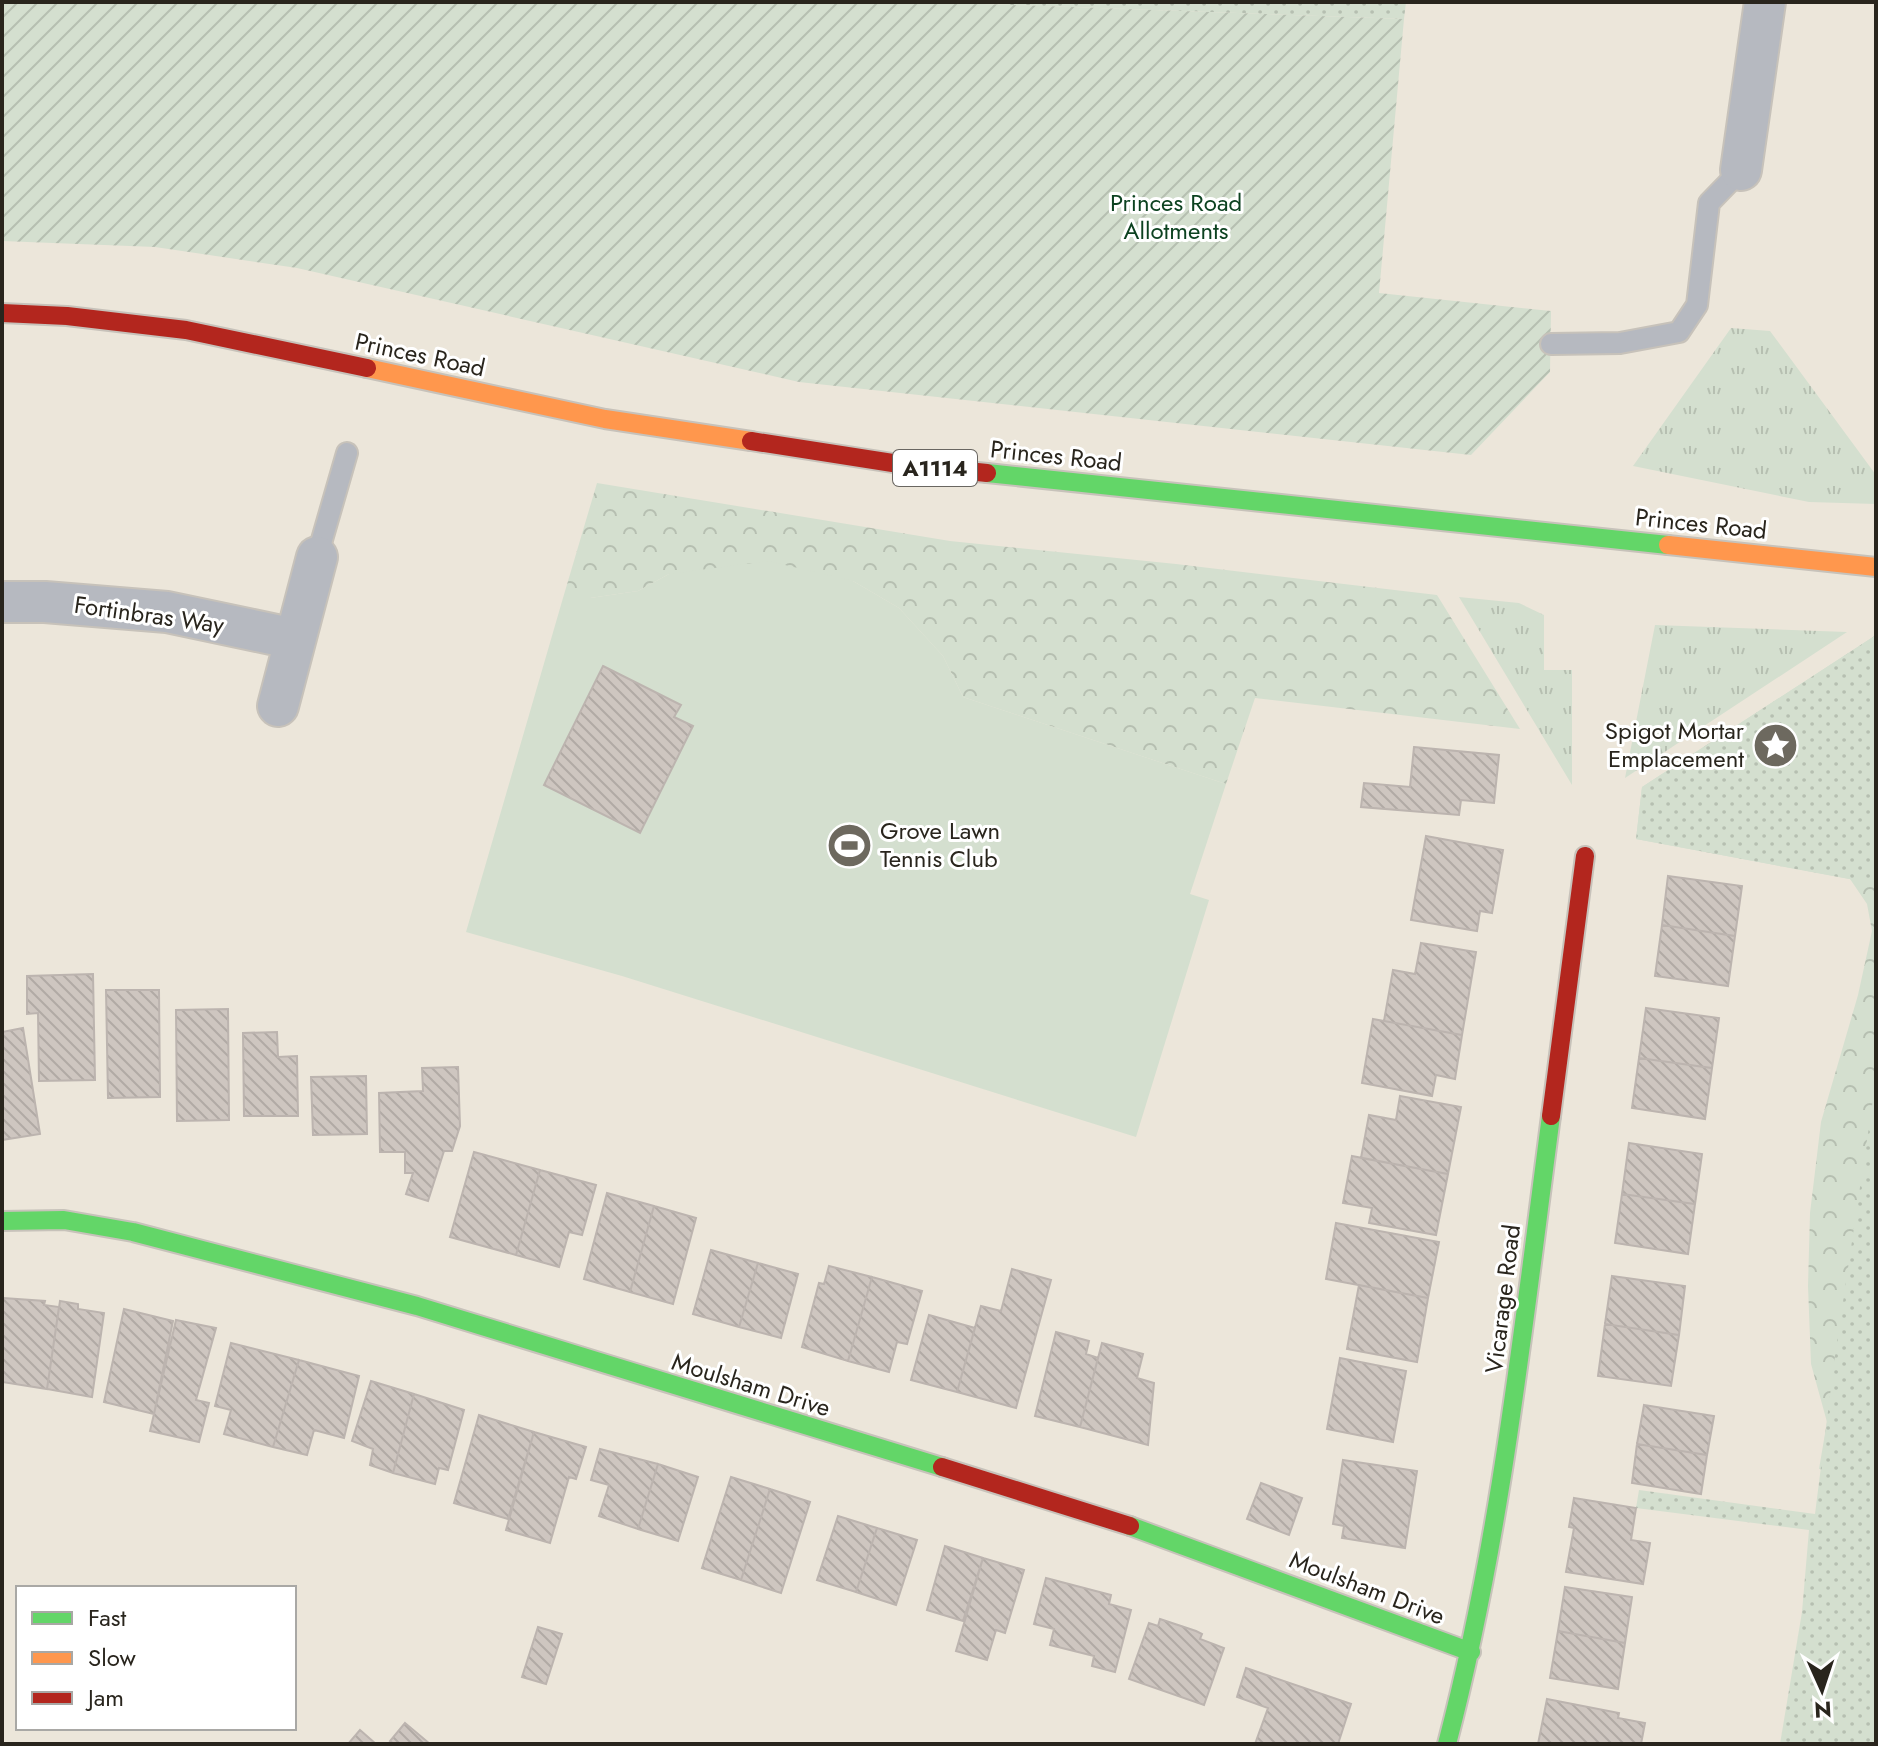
<svg xmlns="http://www.w3.org/2000/svg" width="1878" height="1746" viewBox="0 0 1878 1746" font-family="Jost,sans-serif">
	<style>
		.grass { fill: url(#grass-tufts) }
		.forest { fill: url(#forest-crowns) }
		.park { fill: url(#park-dots) }
		.garden { fill: url(#garden-furrows) }
		.pitch { fill: #d4dfcf }
		.building { fill: url(#building-back-hatch); stroke: #bcb4af; stroke-width: 2 }
		.lines { fill: none; stroke-linecap: round; stroke-linejoin: round }
		.lane-casing { stroke: #c7c2ba; stroke-width: 24 }
		.street-casing { stroke: #c7c2ba; stroke-width: 44 }
		.fast-casing { stroke: #c7c2ba; stroke-width: 22 }
		.slow-casing { stroke: #c7c2ba; stroke-width: 22 }
		.jam-casing { stroke: #c7c2ba; stroke-width: 22 }
		.lane { stroke: #b6b9c0; stroke-width: 20 }
		.street { stroke: #b6b9c0; stroke-width: 40 }
		.fast { stroke: #63d668; stroke-width: 18 }
		.slow { stroke: #ff974d; stroke-width: 18 }
		.jam { stroke: #b3261e; stroke-width: 18 }
		.labels { text-anchor: middle; stroke-width: 6; stroke-linejoin: round; paint-order: stroke }
		.shield { fill: #fff; stroke: #696661; stroke-width: 2 }
		.shield-label { font-size: 22px; font-weight: bold; fill: #29251d }
		.park-label { font-size: 24px; fill: #0c4220; stroke: #fff }
		.street-label { font-size: 24px; fill: #29251d; stroke: #fff }
		.poi-label { font-size: 24px; fill: #29251d; stroke: #fff; text-anchor: end }
	</style>
	<defs>
		<pattern id="grass-tufts" width="24" height="20" patternUnits="userSpaceOnUse" patternTransform="scale(2)"><rect width="24" height="20" fill="#d4dfcf"/><path d="M3 7l-1-3M5 7V3M7 7l1-3M15 17l-1-3M17 17v-4M19 17l1-3" fill="none" stroke="#b6bfb1"/></pattern>
		<pattern id="forest-crowns" width="20" height="18" patternUnits="userSpaceOnUse" patternTransform="scale(2)"><rect width="20" height="18" fill="#d4dfcf"/><path d="M2 6a3 3 0 1 1 6 0M12 15a3 3 0 1 1 6 0" fill="none" stroke="#b6bfb1"/></pattern>
		<pattern id="park-dots" width="8" height="8" patternUnits="userSpaceOnUse" patternTransform="scale(2)"><rect width="8" height="8" fill="#d4dfcf"/><path d="M2 2h.1M6 6h.1" fill="none" stroke="#b6bfb1" stroke-width="1.8" stroke-linecap="round"/></pattern>
		<pattern id="garden-furrows" width="10" height="10" patternUnits="userSpaceOnUse" patternTransform="scale(2)"><rect width="10" height="10" fill="#d4dfcf"/><path d="M-1 1l2-2M0 10L10 0M9 11l2-2" fill="none" stroke="#b6bfb1"/></pattern>
		<pattern id="building-back-hatch" width="6" height="6" patternUnits="userSpaceOnUse" patternTransform="scale(2)"><rect width="6" height="6" fill="#cec6c0"/><path d="M-1 5l2 2M0 0l6 6M5-1l2 2" fill="none" stroke="#b1aaa5"/></pattern>
	</defs>
	<rect width="100%" height="100%" fill="#ece6da"/>
	<!-- grass -->
	<path class="grass" d="M1731,328l39,3 106,144v29l-67,-2 -176,-36z
		M1459,597l60,6 25,12v55h28v115z
		M1655,625l192,7 -222,146z"/>
	<!-- forest -->
	<path class="forest" d="M597,483l353,58 226,23 261,31 83,134 -265,-31 -29,86 -263,-87 -20,-41 -44,-48 -46,-27 -184,-7 -31,17 -48,7h-27z
		M1876,635v835l-57,-1 8,-47 -16,-58 -3,-78 2,-73 11,-91 37,-127 14,-64 -5,-27 -17,-25 -214,-40 6,-52z"/>
	<!-- park -->
	<path class="park" d="M931,2h475l-2,17z
		M1876,635v249l-240,-45 6,-52z
		M1876,1079v665h-96l22,-132 7,-82 -173,-22 3,-18 176,24 20,-158z"/>
	<!-- garden -->
	<path class="garden" d="M2,2h929l473,17 -25,274 172,18 -1,61 -79,83 -672,-73 -502,-114 -142,-21 -153,-6z"/>
	<!-- pitch -->
	<path class="pitch" d="M768,561l85,20 46,27 44,48 20,41 263,87 -36,110 19,6 -73,237 -514,-161 -156,-44 97,-334h27l48,-7 31,-17z"/>
	<!-- building -->
	<path class="building" d="M603,666l78,39 -7,12 19,9 -53,107 -96,-48z
		M1414,747l85,8 -5,48 -33,-3 -2,15 -98,-8 3,-24 46,4z
		M1426,836l77,14 -11,63 -12,-2 -3,20 -66,-11z
		M1668,876l74,10 -7,50 -73,-11z
		M1662,925l73,11 -7,50 -73,-10z
		M1421,943l55,9 -14,83 -78,-14 9,-51 22,4z
		M93,974l2,106 -56,1 -1,-68 -11,1v-38z
		M106,990h53l1,107 -52,1z
		M1646,1008l73,10 -7,50 -73,-10z
		M228,1009l1,111 -52,1 -1,-111z
		M1373,1019l89,16 -7,44 -19,-4 -4,21 -70,-13z
		M23,1028l17,106 -38,6v-108z
		M277,1032l1,25 19,-1 1,60h-54l-1,-83z
		M1639,1058l73,10 -7,51 -73,-11z
		M458,1067l2,59 -8,25h-8l-16,50 -22,-7 7,-21h-8v-21h-25l-1,-59 44,-2 -1,-23z
		M366,1076l1,58 -54,1 -2,-58z
		M1400,1096l61,11 -13,67 -87,-16 8,-43 27,5z
		M1629,1143l73,11 -7,50 -73,-10z
		M474,1152l66,18 -24,85 -66,-18z
		M1352,1156l96,18 -12,61 -67,-12 3,-15 -29,-5z
		M540,1170l56,15 -14,50 -13,-3 -10,35 -43,-12z
		M607,1193l47,13 -24,86 -46,-13z
		M1622,1194l73,10 -7,50 -73,-11z
		M654,1206l42,12 -23,86 -43,-12z
		M1336,1223l103,19 -11,56 -102,-19z
		M711,1250l47,13 -19,64 -46,-13z
		M758,1263l40,11 -17,64 -42,-11z
		M829,1266l43,11 -24,84 -46,-14 17,-64 5,1z
		M1012,1269l39,11 -35,128 -59,-16 24,-86 20,5z
		M1612,1276l73,10 -6,49 -74,-11z
		M872,1277l50,14 -15,53 -10,-2 -8,30 -41,-11z
		M1359,1285l69,13 -11,64 -70,-13z
		M3,1298l42,3 -1,4 15,2 -12,82 -45,-7z
		M60,1301l18,3v5l26,4 -12,84 -45,-8z
		M124,1309l49,12 -19,93 -50,-12z
		M929,1315l46,13 -18,64 -46,-12z
		M176,1320l40,8 -20,72 13,3 -10,39 -49,-11z
		M1605,1324l74,11 -8,51 -73,-10z
		M1056,1332l33,9 -3,13 12,4 -18,69 -45,-11z
		M231,1343l68,17 -26,87 -49,-13 7,-24 -16,-4z
		M1102,1343l41,11 -6,24 17,5 -6,62 -68,-18z
		M1340,1358l66,13 -13,71 -66,-13z
		M299,1360l60,16 -15,62 -30,-8 -7,25 -34,-8z
		M371,1381l43,13 -21,79 -23,-8 3,-16 -21,-8z
		M414,1394l50,16 -16,60 -9,-2 -4,16 -42,-11z
		M1644,1405l70,11 -7,39 -70,-11z
		M479,1415l55,17 -26,87 -54,-16z
		M534,1432l52,15 -10,32 -7,-2 -19,66 -44,-13z
		M1637,1444l70,11 -6,39 -69,-11z
		M600,1449l58,15 -20,65 -39,-13 10,-31 -18,-5z
		M1343,1460l74,11 -12,77 -63,-10 2,-12 -11,-2z
		M658,1464l40,13 -20,64 -40,-12z
		M731,1477l39,12 -29,91 -39,-12z
		M1261,1483l41,15 -13,37 -42,-16z
		M770,1489l40,13 -29,91 -40,-13z
		M1574,1498l62,10 -5,32 19,3 -7,41 -77,-12 8,-44 -5,-1z
		M838,1516l39,12 -21,64 -39,-12z
		M877,1528l40,12 -21,65 -40,-13z
		M945,1546l38,12 -20,63 -36,-11z
		M983,1558l41,12 -19,63 -9,-3 -9,30 -31,-9z
		M1046,1578l65,17 -2,9 22,6 -16,62 -23,-6 2,-10 -44,-11 4,-16 -20,-5z
		M1565,1587l67,10 -7,46 -67,-12z
		M1160,1619l36,12 6,3 -2,5 24,9 -20,57 -75,-26 20,-56 9,3z
		M538,1627l24,7 -16,50 -24,-7z
		M1558,1631l67,12 -7,46 -68,-11z
		M1246,1668l105,36 -13,40h-83l13,-36 -31,-11z
		M1547,1699l72,14 -1,5 27,5 -4,21h-103z
		M405,1723l25,21h-36l-4,-3z
		M360,1730l16,14h-28z"/>
	<g class="lines">
		<defs>
			<path id="lane" d="M1551,344l69,-1 59,-11 18,-27 12,-102 32,-33
				M317,557l30,-104"/>
			<path id="street" d="M1741,170l24,-168
				M2,602h43l122,10 128,27
				M278,706l39,-149"/>
			<path id="fast" d="M987,473l681,72
				M2,1221l62,-1 69,12 284,74 525,161
				M1130,1526l341,126
				M1447,1744c54,-206 76,-417 104,-628"/>
			<path id="slow" d="M367,368l238,51 146,22
				M1668,545l208,22"/>
			<path id="jam" d="M2,313l65,3 119,14 181,38
				M751,441l148,23 88,9
				M1551,1116l34,-260
				M942,1467l188,59"/>
		</defs>
		<!-- lane casing -->
		<use href="#lane" class="lane-casing"/>
		<!-- street casing -->
		<use href="#street" class="street-casing"/>
		<!-- fast casing -->
		<use href="#fast" class="fast-casing"/>
		<!-- slow casing -->
		<use href="#slow" class="slow-casing"/>
		<!-- jam casing -->
		<use href="#jam" class="jam-casing"/>
		<!-- lane -->
		<use href="#lane" class="lane"/>
		<!-- street -->
		<use href="#street" class="street"/>
		<!-- fast -->
		<use href="#fast" class="fast"/>
		<!-- slow -->
		<use href="#slow" class="slow"/>
		<!-- jam -->
		<use href="#jam" class="jam"/>
	</g>
	<!-- icons -->
	<defs>
		<symbol id="sight-disc" viewBox="-11 -11 22 22"><circle r="9.5" fill="#6d695f" stroke="#fff"/><path d="M0-6L1.8-2.2L6-1.7L2.9 1.2L3.7 5.4L0 3.3L-3.7 5.4L-2.9 1.2L-6-1.7L-1.8-2.2Z" fill="#fff"/></symbol>
		<symbol id="stadium-disc" viewBox="-11 -11 22 22"><circle r="9.5" fill="#6d695f" stroke="#fff"/><path d="M0-5a6.5 5 0 1 0 0 10a6.5 5 0 1 0 0-10ZM-3.5-1.8h7v3.6h-7Z" fill="#fff"/></symbol>
	</defs>
	<g fill-rule="evenodd">
		<use href="#sight-disc" x="1750" y="720" width="51" height="51"/>
		<use href="#stadium-disc" x="824" y="820" width="51" height="51"/>
	</g>
	<g class="labels">
		<!-- shield labels -->
		<rect class="shield" x="893" y="450" width="84" height="36" rx="6"/>
		<g class="shield-label">
			<text x="935" y="476">A1114</text>
		</g>
		<!-- park labels -->
		<g class="park-label">
			<text x="1176" y="211">Princes Road<tspan x="1176" dy="28">Allotments</tspan></text>
		</g>
		<!-- street labels -->
		<g class="street-label">
			<text transform="translate(420 355) rotate(12)" y="8">Princes Road</text>
			<text transform="translate(1056 456) rotate(6)" y="8">Princes Road</text>
			<text transform="translate(1701 524) rotate(6)" y="8">Princes Road</text>
			<text transform="translate(149 615) rotate(8)" y="8">Fortinbras Way</text>
			<text transform="translate(1503 1299) rotate(-83)" y="8">Vicarage Road</text>
			<text transform="translate(751 1385) rotate(17)" y="8">Moulsham Drive</text>
			<text transform="translate(1367 1588) rotate(21)" y="8">Moulsham Drive</text>
		</g>
		<!-- poi labels -->
		<g class="poi-label">
			<text x="1744" y="739">Spigot Mortar<tspan x="1744" dy="28">Emplacement</tspan></text>
			<text x="880" y="839" text-anchor="start">Grove Lawn<tspan x="880" dy="28">Tennis Club</tspan></text>
		</g>
	</g>
	<!-- border -->
	<rect width="1878" height="1746" fill="none" stroke="#29251d" stroke-width="8"/>
	<!-- legend -->
	<rect x="16" y="1586" width="280" height="144" fill="#ffffff" stroke="#a9a8a5" stroke-width="2"/>
	<rect x="32" y="1612" width="40" height="12" fill="#63d668" stroke="#a9a8a5" stroke-width="2"/>
	<text x="88" y="1626" font-size="24" fill="#29251d">Fast</text>
	<rect x="32" y="1652" width="40" height="12" fill="#ff974d" stroke="#a9a8a5" stroke-width="2"/>
	<text x="88" y="1666" font-size="24" fill="#29251d">Slow</text>
	<rect x="32" y="1692" width="40" height="12" fill="#b3261e" stroke="#a9a8a5" stroke-width="2"/>
	<text x="88" y="1706" font-size="24" fill="#29251d">Jam</text>
	<!-- north arrow -->
	<g transform="translate(1822 1690) rotate(177)" stroke="#ffffff" stroke-width="6" paint-order="stroke">
	<path d="M0-6L14 30L0 20L-14 30Z" fill="#29251d"/>
	<text y="-12" font-size="22" font-weight="bold" text-anchor="middle" fill="#29251d">N</text>
	</g>
</svg>
